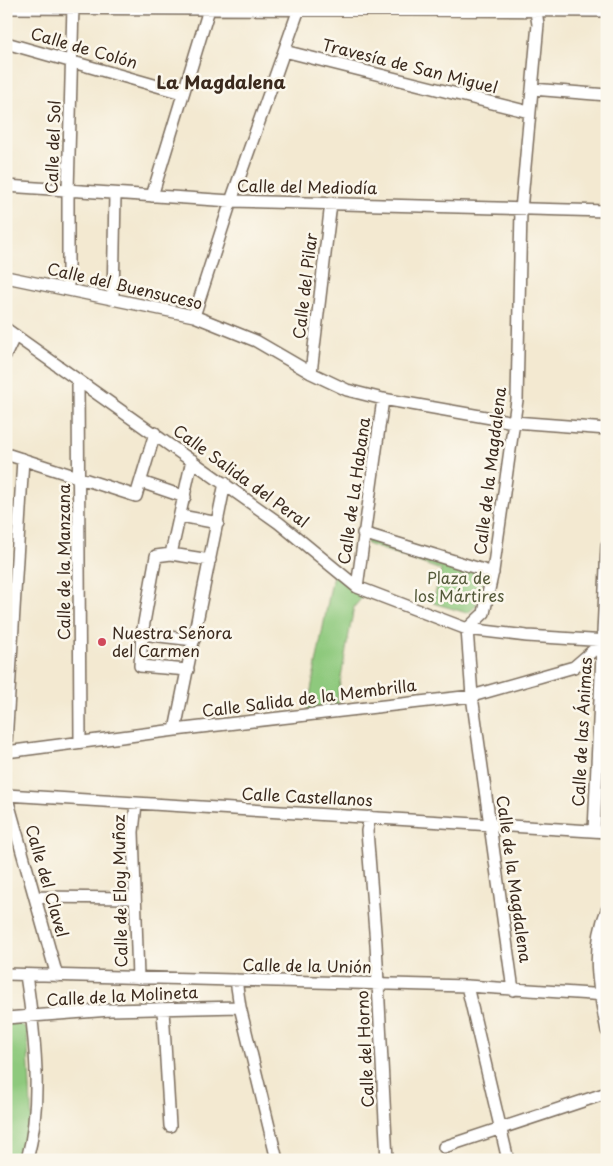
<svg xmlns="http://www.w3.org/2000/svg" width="613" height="1166" viewBox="0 0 613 1166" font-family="'Playpen Sans',sans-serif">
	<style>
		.green { fill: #8ec97d; stroke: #647a4e }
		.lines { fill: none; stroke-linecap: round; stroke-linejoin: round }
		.minor-casing { stroke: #7b6d5d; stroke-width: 14 }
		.minor { stroke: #fff; stroke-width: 11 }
		.poi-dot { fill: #d1495b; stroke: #fbf7ec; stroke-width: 2 }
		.labels { text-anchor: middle; stroke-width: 5; stroke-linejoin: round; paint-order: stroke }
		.street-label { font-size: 16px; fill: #3b2a1e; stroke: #fbf7ec }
		.park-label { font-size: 16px; fill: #545a3a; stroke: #fbf7ec }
		.poi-label { font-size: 16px; fill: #3b2a1e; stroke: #fbf7ec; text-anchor: start }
		.neighbourhood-label { font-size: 18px; font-weight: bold; fill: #3b2a1e; stroke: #fbf7ec }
	</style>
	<rect width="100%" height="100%" fill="#fbf7ec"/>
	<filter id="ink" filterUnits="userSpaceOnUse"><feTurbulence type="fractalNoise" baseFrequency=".02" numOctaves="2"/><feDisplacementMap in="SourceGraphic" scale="10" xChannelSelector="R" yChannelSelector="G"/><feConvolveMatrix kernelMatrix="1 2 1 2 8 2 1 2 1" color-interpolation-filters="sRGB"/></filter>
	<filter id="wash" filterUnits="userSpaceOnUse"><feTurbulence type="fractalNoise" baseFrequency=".0096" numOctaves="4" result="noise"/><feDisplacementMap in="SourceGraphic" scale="20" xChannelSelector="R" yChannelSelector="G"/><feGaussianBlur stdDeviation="1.12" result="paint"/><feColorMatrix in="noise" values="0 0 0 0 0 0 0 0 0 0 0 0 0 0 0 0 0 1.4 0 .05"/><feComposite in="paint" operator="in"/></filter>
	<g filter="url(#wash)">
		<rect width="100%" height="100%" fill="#f3e9d1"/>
		<!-- green -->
		<path class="green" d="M370,530l115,43c-3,14 -4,33 -18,40l-34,-10 8,-33 -74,-26z
			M333,575l32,19 -11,13 -17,92 3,6 -33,6z
			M6,1023h13l8,6 5,97 -9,34h-17z"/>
	</g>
	<g filter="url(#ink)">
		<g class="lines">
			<defs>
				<path id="minor" d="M6,8l601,3
					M6,43l176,50
					M284,51l245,61
					M532,89l75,6
					M6,186l225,15 376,10
					M152,196l58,-190
					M6,277l188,39 62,25 55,32 36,17 36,9 131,23 93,7
					M68,289v-98l5,-185
					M113,299l2,-105
					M194,316l37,-115 69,-195
					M6,329l273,194 78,64 110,42 60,7 80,5
					M6,354l9,-19
					M311,373l20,-170
					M78,381l2,361
					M6,454l130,42 19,-63
					M192,460l-21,94 39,6
					M141,482l44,15
					M181,516l37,7
					M363,533l130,40
					M171,554l-15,2 -14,78 -2,32 48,4
					M357,587l26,-188
					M467,629l17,-16 9,-42 24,-171 4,-190 17,-186 -3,-18
					M467,629l5,67 41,294
					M142,634l52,6
					M175,730l50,-247
					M6,743l17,-284
					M6,752l169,-22 297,-34 102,-29 29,-25
					M6,795l601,37
					M6,795l51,181
					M136,804l-3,28 5,146
					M370,817l-3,14 9,113 11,216
					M594,831l13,-286
					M35,897l100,1
					M607,910c-17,40 -8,80 0,121
					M6,974l461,12 140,9
					M26,975c9,61 17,125 1,185
					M236,980l4,27 37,153
					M467,986l41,174
					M163,1010l7,116
					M6,1018l104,-8 130,-3
					M444,1147l163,-54"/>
			</defs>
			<!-- minor casing -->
			<use href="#minor" class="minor-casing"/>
			<!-- minor -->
			<use href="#minor" class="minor"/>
		</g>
	</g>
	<!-- markers -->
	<circle class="poi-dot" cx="102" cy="642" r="5"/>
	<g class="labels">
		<!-- street labels -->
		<g class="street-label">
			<text transform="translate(84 48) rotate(16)" y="6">Calle de Colón</text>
			<text transform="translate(410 66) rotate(14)" y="6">Travesía de San Miguel</text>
			<text transform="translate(53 147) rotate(-88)" y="6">Calle del Sol</text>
			<text transform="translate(307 187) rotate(1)" y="6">Calle del Mediodía</text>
			<text transform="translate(125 286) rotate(13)" y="6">Calle del Buensuceso</text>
			<text transform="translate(305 286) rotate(-83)" y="6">Calle del Pilar</text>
			<text transform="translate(490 471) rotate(-83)" y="6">Calle de la Magdalena</text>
			<text transform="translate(241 476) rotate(36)" y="6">Calle Salida del Peral</text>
			<text transform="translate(354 491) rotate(-82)" y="6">Calle de La Habana</text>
			<text transform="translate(64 562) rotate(-90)" y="6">Calle de la Manzana</text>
			<text transform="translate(309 698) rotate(-7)" y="6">Calle Salida de la Membrilla</text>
			<text transform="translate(582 732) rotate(-87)" y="6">Calle de las Ánimas</text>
			<text transform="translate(307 797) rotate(3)" y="6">Calle Castellanos</text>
			<text transform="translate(514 879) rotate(82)" y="6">Calle de la Magdalena</text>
			<text transform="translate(47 881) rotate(74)" y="6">Calle del Clavel</text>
			<text transform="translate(120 891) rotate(-91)" y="6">Calle de Eloy Muñoz</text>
			<text transform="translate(307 966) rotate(1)" y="6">Calle de la Unión</text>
			<text transform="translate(122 996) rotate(-3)" y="6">Calle de la Molineta</text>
			<text transform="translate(365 1049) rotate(-93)" y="6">Calle del Horno</text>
		</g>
		<!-- park labels -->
		<g class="park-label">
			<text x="459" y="584">Plaza de<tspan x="459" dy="18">los Mártires</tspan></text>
		</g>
		<!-- poi labels -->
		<g class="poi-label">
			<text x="112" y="639">Nuestra Señora<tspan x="112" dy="18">del Carmen</tspan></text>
		</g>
		<!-- neighbourhood labels -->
		<g class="neighbourhood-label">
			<text x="221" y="89">La Magdalena</text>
		</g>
	</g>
	<!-- margin -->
	<rect width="613" height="1166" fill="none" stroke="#fbf7ec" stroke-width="25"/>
</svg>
